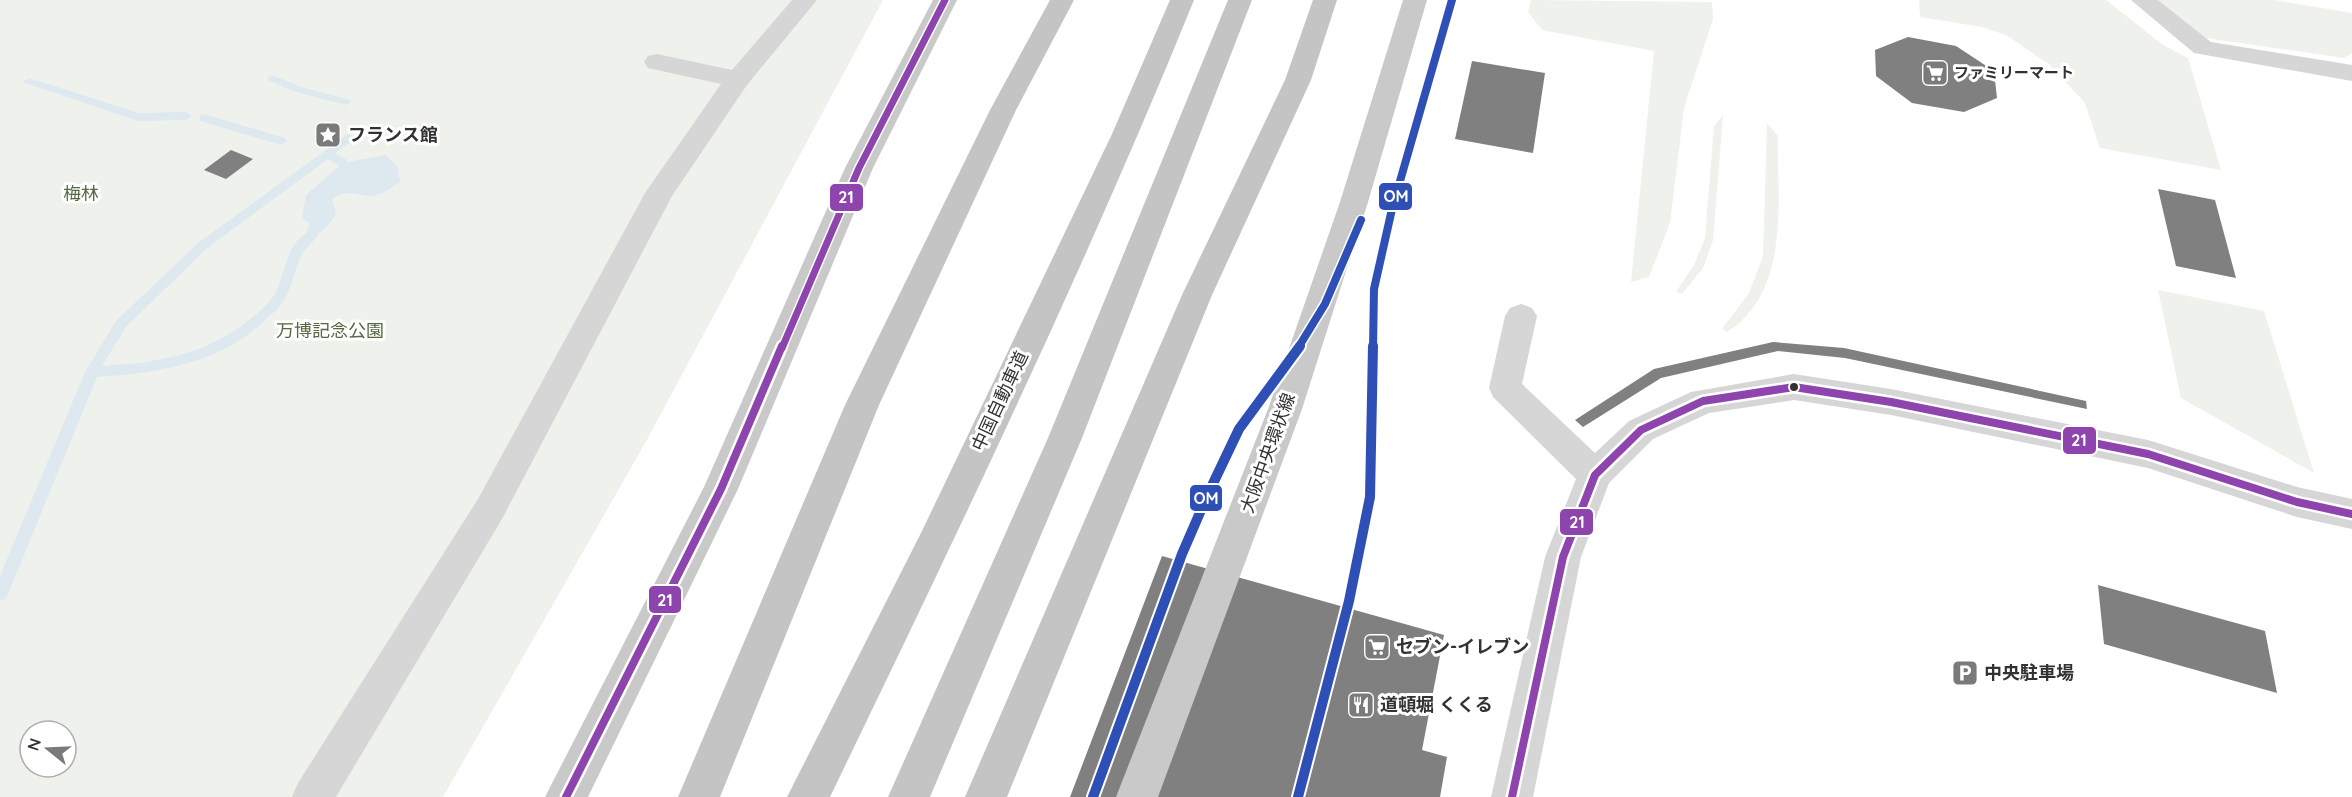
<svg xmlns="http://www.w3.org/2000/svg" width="2352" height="797" viewBox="0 0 2352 797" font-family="Quicksand,'Noto Sans JP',sans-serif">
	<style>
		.green { fill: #eff2ec; fill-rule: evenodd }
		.water { fill: #dde8ef }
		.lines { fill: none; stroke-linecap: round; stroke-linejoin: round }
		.stream { fill: #dde8ef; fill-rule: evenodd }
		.building { fill: #808080 }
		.minor { fill: #d6d6d6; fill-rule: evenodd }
		.major { fill: #c9c9c9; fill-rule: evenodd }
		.highway { fill: #c4c4c4; fill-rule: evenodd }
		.bus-1-far1-casing { stroke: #fff; stroke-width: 10 }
		.bus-1-casing { stroke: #fff; stroke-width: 13 }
		.bus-1-far1 { stroke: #8e44ad; stroke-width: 7 }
		.bus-1 { stroke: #8e44ad; stroke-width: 8 }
		.metro-1-far1-casing { stroke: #fff; stroke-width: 11 }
		.metro-1-casing { stroke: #fff; stroke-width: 14 }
		.metro-1-far1 { stroke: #2e4fb5; stroke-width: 8 }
		.metro-1 { stroke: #2e4fb5; stroke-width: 10 }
		.bus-dot { fill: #323232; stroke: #fff; stroke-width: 2 }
		.labels { text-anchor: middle; stroke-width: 6; stroke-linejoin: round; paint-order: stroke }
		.far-poi-label { font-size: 15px; font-weight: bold; fill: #323232; stroke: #fff; text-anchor: start }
		.poi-label { font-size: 18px; font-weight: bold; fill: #323232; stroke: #fff; text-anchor: start }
		.park-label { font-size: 18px; fill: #556943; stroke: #fff }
		.street-label { font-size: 18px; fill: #323232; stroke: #fff }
		.line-badge { stroke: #fff; stroke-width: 2 }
		.badge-label { font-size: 16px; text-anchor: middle; font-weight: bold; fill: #fff }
	</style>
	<rect width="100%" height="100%" fill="#fff"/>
	<!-- green -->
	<path class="green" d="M0,0h883l-235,438 -205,359h-443zM30,731h36v36h-36z
		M1531,0l181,2 1,17 -29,89 -14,115 -21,54 -18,5 23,-231 -112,-21 -14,-18z
		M1919,0h187l57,45 25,13 33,112 -121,-22 -15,-45 -35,-38 -44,-30 -24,-8 -62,-10z
		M2158,0h116l78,13v40l-8,5 -138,-20z
		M1723,115l-10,125 -10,28 -21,26 -6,-2 18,-27 11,-27 9,-112z
		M1767,123l11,13c-1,66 13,155 -51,196l-5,-3 27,-36 14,-37z
		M2158,290l106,21 50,162 -133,-75z"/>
	<!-- water -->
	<path class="water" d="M386,155l12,13 2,14c-9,6 -20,14 -31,14 -15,-1 -23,-7 -37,3l4,15c-7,11 -17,25 -30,19l4,-9 -8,-6 4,-23 37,-32z"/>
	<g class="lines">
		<!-- stream -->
		<path class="stream" d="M272,75l29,12 49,13 1,2 -5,3 -53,-14 -25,-11 -1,-2z
			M29,78l110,35 47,-1 6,4 -6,4 -48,1 -113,-38 -1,-2z
			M204,114l81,24 2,3 -6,4 -81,-24v-6z
			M348,134l6,4 -2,3 -17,12 12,7v6h-8l-11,-7 -122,90 -80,78 -24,39c54,-3 105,-11 148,-47 8,-6 17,-14 23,-22 13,-20 12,-58 39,-66l6,4c-5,8 -13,12 -17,21 -7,16 -9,32 -19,47 -4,6 -10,11 -16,16 -44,45 -109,54 -169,58l-89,217 -3,5 -5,2v-25l85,-204 31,-51 82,-78z"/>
	</g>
	<!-- building -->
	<path class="building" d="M1908,37l48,9 38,25 3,27 -33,14 -52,-9 -36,-27 -1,-26z
		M1472,61l73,12 -12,80 -78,-14z
		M231,150l22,9 -27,20 -22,-9z
		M2158,189l57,11 21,78 -60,-12z
		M1773,342l71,6 242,53 1,8 -242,-51 -67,-7 -117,27 -78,49 -8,-7 79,-51z
		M1162,556l282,79 -22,115 25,7 -7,40h-370z
		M2098,585l167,46 12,62 -173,-49z"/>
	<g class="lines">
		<!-- minor -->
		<path class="minor" d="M792,0h25l-70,85 -75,111 -170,323 -166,278h-44l6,-14 180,-284 167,-306 76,-109 -73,-16 -4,-6 4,-6 9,-2 75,16z
			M2131,0h27l53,42 141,23v16l-158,-28z
			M1521,304l11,4 5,8 -15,68 73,69 34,-32 62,-29 103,-18 97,15 257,51 149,47 55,12v30l-55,-12 -149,-49 -257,-53 -97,-15 -85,13 -56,26 -44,44 -28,74 -48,240h-42l54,-240 31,-78 -83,-82 -4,-9 16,-72 5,-8z"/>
		<!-- major -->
		<path class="major" d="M933,0h24l-84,168 -135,321 -150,308h-43l159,-310 141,-319z
			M1403,0h24l-59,202 -66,207 -144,388h-42l152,-388 72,-207z"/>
		<!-- highway -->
		<path class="highway" d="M1050,0h24l-58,110 -137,295 -159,392h-42l167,-392 145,-295z
			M1170,0h24c-110,271 -237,534 -364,797h-43l135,-266 190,-397z
			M1228,0h24l-170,438 -152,359h-42l160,-359z
			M1313,0h24l-26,80 -99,215 -205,502h-42l217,-502 103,-215z"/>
		<defs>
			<path id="bus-1-far1" d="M782,348l77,-180 86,-168"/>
			<path id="bus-1" d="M566,797l155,-308 61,-143
				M1512,797l51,-240 32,-82 46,-45 62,-29 91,-14 97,15 257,52 149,48 55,12"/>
		</defs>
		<!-- bus-1-far1 casing -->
		<use href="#bus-1-far1" class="bus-1-far1-casing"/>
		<!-- bus-1 casing -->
		<use href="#bus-1" class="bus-1-casing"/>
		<!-- bus-1-far1 -->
		<use href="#bus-1-far1" class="bus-1-far1"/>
		<!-- bus-1 -->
		<use href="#bus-1" class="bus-1"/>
		<defs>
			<path id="metro-1-far1" d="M1298,348l27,-44 36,-84
				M1373,348l1,-59 18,-80 60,-209"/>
			<path id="metro-1" d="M1093,797l89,-243 26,-60 31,-65 61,-83
				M1298,797l51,-196 21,-104 3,-151"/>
		</defs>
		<!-- metro-1-far1 casing -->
		<use href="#metro-1-far1" class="metro-1-far1-casing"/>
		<!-- metro-1 casing -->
		<use href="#metro-1" class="metro-1-casing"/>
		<!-- metro-1-far1 -->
		<use href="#metro-1-far1" class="metro-1-far1"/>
		<!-- metro-1 -->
		<use href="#metro-1" class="metro-1"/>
	</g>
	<!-- icons -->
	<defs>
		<symbol id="supermarket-square" viewBox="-11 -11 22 22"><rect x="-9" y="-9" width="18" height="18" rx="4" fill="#7a7a7a" stroke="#fff"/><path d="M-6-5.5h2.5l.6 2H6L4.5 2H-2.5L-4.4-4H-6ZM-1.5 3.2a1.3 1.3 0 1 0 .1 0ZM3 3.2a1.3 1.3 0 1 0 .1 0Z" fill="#fff"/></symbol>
		<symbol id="sight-square" viewBox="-11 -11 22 22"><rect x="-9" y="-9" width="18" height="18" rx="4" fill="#7a7a7a" stroke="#fff"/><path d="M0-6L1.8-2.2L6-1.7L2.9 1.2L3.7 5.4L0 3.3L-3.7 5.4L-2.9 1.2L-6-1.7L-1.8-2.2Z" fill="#fff"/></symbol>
		<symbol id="parking-square" viewBox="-11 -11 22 22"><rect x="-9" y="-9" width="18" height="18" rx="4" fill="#7a7a7a" stroke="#fff"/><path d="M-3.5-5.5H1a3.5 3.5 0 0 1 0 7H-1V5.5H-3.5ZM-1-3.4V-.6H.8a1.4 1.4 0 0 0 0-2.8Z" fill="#fff"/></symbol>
		<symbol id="restaurant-square" viewBox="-11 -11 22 22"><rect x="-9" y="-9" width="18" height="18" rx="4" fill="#7a7a7a" stroke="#fff"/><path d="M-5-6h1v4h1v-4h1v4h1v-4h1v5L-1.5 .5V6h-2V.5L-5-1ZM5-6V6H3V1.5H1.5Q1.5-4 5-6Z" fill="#fff"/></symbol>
	</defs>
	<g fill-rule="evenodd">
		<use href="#supermarket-square" x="1920" y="58" width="30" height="30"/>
		<use href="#sight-square" x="313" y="120" width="30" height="30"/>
		<use href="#supermarket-square" x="1362" y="632" width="30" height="30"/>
		<use href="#parking-square" x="1950" y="658" width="30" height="30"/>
		<use href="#restaurant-square" x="1346" y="690" width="30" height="30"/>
	</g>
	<!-- markers -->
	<circle class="bus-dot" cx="1794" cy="387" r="5"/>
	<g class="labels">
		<!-- far-poi labels -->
		<g class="far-poi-label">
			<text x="1954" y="78">ファミリーマート</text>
		</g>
		<!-- poi labels -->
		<g class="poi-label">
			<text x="348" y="141">フランス館</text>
			<text x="1396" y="653">セブン-イレブン</text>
			<text x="1984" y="679">中央駐車場</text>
			<text x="1380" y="711">道頓堀 くくる</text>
		</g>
		<!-- park labels -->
		<g class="park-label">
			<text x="81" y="200">梅林</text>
			<text x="330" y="337">万博記念公園</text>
		</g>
		<!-- street labels -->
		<g class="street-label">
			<text transform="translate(1000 401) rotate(-65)" y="6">中国自動車道</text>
			<text transform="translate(1268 453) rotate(-70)" y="6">大阪中央環状線</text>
		</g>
	</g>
	<g class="line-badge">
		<rect x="1378" y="182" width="35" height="29" rx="6" fill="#2e4fb5"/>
		<rect x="829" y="183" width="35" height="29" rx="6" fill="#8e44ad"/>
		<rect x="2062" y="426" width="35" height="29" rx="6" fill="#8e44ad"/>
		<rect x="1189" y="484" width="34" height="28" rx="6" fill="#2e4fb5"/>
		<rect x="1559" y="508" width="35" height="28" rx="6" fill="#8e44ad"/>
		<rect x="648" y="585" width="34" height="29" rx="6" fill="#8e44ad"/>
	</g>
	<g class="badge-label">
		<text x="1396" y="202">OM</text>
		<text x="846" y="203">21</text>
		<text x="2079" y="446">21</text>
		<text x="1206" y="504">OM</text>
		<text x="1577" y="528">21</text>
		<text x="665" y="606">21</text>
	</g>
	<!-- north arrow -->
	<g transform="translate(48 749) rotate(288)"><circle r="28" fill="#ffffff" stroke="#adadad" stroke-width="1.5"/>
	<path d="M0-4.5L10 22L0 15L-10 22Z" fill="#7a7a7a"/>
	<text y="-9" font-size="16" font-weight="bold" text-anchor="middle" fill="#323232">N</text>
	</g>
</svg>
